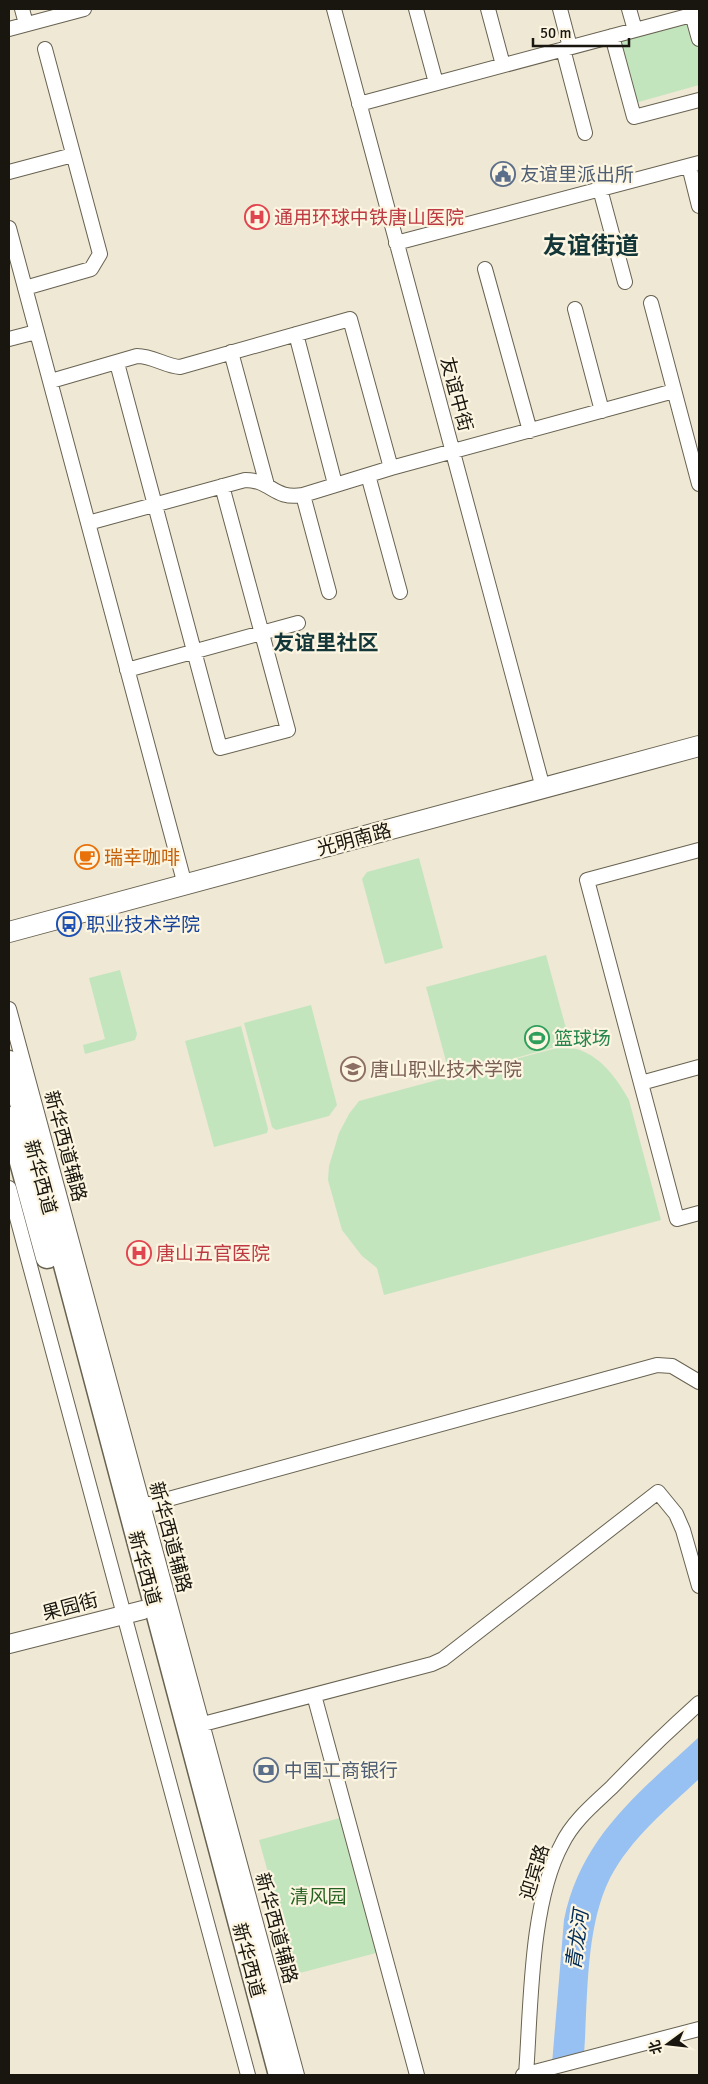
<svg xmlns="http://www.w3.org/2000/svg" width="708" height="2084" viewBox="0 0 708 2084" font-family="Signika,'Noto Sans SC',sans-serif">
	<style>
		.green { fill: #c3e5be }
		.water { fill: #97c0f3 }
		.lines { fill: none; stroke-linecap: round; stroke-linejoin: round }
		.minor-casing { stroke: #686251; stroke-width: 16 }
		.tertiary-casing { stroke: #686251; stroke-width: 20 }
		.secondary-casing { stroke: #686251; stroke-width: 22 }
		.primary-casing { stroke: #686251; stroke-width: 25 }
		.minor { stroke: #fff; stroke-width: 14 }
		.tertiary { stroke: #fff; stroke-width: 18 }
		.secondary { stroke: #fff; stroke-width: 20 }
		.primary { stroke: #fff; stroke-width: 22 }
		.labels { text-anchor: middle; stroke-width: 4.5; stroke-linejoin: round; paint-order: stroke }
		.service-label { font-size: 19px; fill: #4e5e75; stroke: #fcf5e1; text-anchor: start }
		.health-label { font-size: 19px; fill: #be3a42; stroke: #fcf5e1; text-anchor: start }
		.street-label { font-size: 19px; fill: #18160f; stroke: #fcf5e1 }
		.food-label { font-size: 19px; fill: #c56008; stroke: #fcf5e1; text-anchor: start }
		.transit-label { font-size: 19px; fill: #164399; stroke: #fcf5e1; text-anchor: start }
		.leisure-label { font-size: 19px; fill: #27864d; stroke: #fcf5e1; text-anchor: start }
		.education-label { font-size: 19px; fill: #785e54; stroke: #fcf5e1; text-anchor: start }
		.park-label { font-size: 19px; fill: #256120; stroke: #fcf5e1 }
		.water-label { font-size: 20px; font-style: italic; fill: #022c58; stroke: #fcf5e1 }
		.quarter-label { font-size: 21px; font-weight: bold; fill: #133638; stroke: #fcf5e1 }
		.district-label { font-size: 24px; font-weight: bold; fill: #133638; stroke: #fcf5e1 }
	</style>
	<rect width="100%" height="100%" fill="#eee8d4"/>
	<!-- green -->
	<path class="green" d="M692,20l7,27v38l-64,18 -17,-62z
		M419,858l24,90 -58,16 -23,-85 5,-7z
		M546,955l24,88 -120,33 -24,-89z
		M120,970l17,64 -2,6 -50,14 -2,-9 22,-6 -16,-61z
		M311,1005l26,100 -8,11 -53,14 -4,-3 -28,-104z
		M241,1026l27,103 -1,4 -53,14 -29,-106z
		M557,1048c7,0 17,0 23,2 22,8 38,30 49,50l32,120 -277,75 -7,-27 -15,-12 -20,-26 -14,-50 1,-14 10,-33 10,-19 10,-13z
		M340,1818l36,135 -80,21 -37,-134z"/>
	<!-- water -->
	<path class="water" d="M699,1737v42c-32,30 -68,59 -89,99 -25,50 -22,121 -26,176l-32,10 12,-144c17,-84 76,-128 135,-183z"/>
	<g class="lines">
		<defs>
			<path id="minor" d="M22,9l4,15
				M334,9l209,779
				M416,9l20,74
				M488,9l15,56
				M560,9l10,38
				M629,9l6,21
				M692,14l7,25
				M9,29l75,-20
				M612,36l22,81 65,-17
				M563,49l22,84
				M359,104l340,-91
				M689,166l10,40
				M9,172l64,-17
				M600,189l25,93
				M9,228l176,657
				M396,243l303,-80
				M485,269l45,162
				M25,288l66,-19 9,-15 -55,-205
				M651,303l48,181
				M575,309l27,102
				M296,334l39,150
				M9,339l27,-7
				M231,352l36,133
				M117,363l103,385 68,-18 -66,-244
				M51,381l86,-25c16,0 28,10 43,11l170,-48 41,149
				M368,475l32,117
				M303,495l26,97
				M88,523l157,-43c27,0 28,20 58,15l88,-27 283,-77
				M127,670l171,-47
				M699,850l-112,30 90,339 22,-6
				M9,1009l288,1066
				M641,1083l58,-16
				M9,1188l239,887
				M143,1506l514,-141 15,1 27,16
				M314,1695l103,380
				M203,1724l229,-60 11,-5 215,-167 18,22 7,16 16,56
				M523,2075l176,-46
				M526,2075c5,-68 4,-172 36,-231 11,-23 32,-40 50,-57 28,-29 57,-57 87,-84"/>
			<path id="tertiary" d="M9,1644l134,-34"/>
			<path id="secondary" d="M9,932l690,-186"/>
			<path id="primary" d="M9,1062l21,71 250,942
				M9,1118l38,139"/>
		</defs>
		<!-- minor casing -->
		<use href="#minor" class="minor-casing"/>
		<!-- tertiary casing -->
		<use href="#tertiary" class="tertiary-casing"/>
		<!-- secondary casing -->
		<use href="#secondary" class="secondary-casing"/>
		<!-- primary casing -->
		<use href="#primary" class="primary-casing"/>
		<!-- minor -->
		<use href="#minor" class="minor"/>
		<!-- tertiary -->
		<use href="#tertiary" class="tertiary"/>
		<!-- secondary -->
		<use href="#secondary" class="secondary"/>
		<!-- primary -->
		<use href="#primary" class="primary"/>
	</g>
	<!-- icons -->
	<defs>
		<symbol id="civic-ring" viewBox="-11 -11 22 22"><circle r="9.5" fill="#fcf5e1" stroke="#5c6f8a" stroke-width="1.5"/><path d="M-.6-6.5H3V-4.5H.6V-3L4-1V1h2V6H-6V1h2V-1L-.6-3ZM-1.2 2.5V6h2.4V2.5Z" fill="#5c6f8a"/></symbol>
		<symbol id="hospital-ring" viewBox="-11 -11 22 22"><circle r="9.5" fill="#fcf5e1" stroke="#e0444e" stroke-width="1.5"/><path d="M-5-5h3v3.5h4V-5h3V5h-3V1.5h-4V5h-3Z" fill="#e0444e"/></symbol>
		<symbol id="cafe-ring" viewBox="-11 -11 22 22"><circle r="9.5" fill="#fcf5e1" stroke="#e8710a" stroke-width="1.5"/><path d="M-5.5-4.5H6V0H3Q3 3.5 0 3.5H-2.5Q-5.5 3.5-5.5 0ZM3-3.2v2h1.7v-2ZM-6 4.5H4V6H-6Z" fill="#e8710a"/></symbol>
		<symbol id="bus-ring" viewBox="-11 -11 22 22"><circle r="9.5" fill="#fcf5e1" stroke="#1a4fb4" stroke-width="1.5"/><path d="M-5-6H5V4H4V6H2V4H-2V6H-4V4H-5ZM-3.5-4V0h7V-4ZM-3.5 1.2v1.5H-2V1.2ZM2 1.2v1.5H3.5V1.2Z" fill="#1a4fb4"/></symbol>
		<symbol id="stadium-ring" viewBox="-11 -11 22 22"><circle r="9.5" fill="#fcf5e1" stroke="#2e9e5b" stroke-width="1.5"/><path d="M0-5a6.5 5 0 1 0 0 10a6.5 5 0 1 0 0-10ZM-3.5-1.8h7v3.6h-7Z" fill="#2e9e5b"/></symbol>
		<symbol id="university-ring" viewBox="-11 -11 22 22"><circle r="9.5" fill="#fcf5e1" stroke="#8d6e63" stroke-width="1.5"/><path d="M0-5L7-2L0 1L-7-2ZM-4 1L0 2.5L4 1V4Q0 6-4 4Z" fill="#8d6e63"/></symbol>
		<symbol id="bank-ring" viewBox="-11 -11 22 22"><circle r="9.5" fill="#fcf5e1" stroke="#5c6f8a" stroke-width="1.5"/><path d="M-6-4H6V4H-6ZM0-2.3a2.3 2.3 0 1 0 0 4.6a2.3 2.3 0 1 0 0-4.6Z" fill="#5c6f8a"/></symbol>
	</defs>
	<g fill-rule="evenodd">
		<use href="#civic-ring" x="489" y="160" width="28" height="28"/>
		<use href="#hospital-ring" x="243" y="203" width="28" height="28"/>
		<use href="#cafe-ring" x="73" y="843" width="28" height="28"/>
		<use href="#bus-ring" x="55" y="910" width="28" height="28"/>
		<use href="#stadium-ring" x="523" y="1024" width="28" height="28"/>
		<use href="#university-ring" x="339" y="1055" width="28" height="28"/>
		<use href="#hospital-ring" x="125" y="1239" width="28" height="28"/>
		<use href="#bank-ring" x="252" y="1756" width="28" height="28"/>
	</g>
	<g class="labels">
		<!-- service labels -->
		<g class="service-label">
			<text x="520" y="181">友谊里派出所</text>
			<text x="284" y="1777">中国工商银行</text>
		</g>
		<!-- health labels -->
		<g class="health-label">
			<text x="274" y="224">通用环球中铁唐山医院</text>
			<text x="156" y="1260">唐山五官医院</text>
		</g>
		<!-- street labels -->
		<g class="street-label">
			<text transform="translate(457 394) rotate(75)" y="7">友谊中街</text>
			<text transform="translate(354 839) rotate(-15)" y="7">光明南路</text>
			<text transform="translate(66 1146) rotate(75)" y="7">新华西道辅路</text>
			<text transform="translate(41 1177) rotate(75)" y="7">新华西道</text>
			<text transform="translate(171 1537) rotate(75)" y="7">新华西道辅路</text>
			<text transform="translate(145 1568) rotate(75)" y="7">新华西道</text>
			<text transform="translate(70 1606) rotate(-15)" y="7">果园街</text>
			<text transform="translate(534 1872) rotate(-73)" y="7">迎宾路</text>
			<text transform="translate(277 1928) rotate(75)" y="7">新华西道辅路</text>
			<text transform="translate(249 1960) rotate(75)" y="7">新华西道</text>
		</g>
		<!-- food labels -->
		<g class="food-label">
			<text x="104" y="864">瑞幸咖啡</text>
		</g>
		<!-- transit labels -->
		<g class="transit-label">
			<text x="86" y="931">职业技术学院</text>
		</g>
		<!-- leisure labels -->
		<g class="leisure-label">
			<text x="554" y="1045">篮球场</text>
		</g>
		<!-- education labels -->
		<g class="education-label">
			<text x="370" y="1076">唐山职业技术学院</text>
		</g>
		<!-- park labels -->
		<g class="park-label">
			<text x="318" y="1903">清风园</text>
		</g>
		<!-- water labels -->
		<g class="water-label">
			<text transform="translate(577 1940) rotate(-82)" y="7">青龙河</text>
		</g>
		<!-- quarter labels -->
		<g class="quarter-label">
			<text x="326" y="650">友谊里社区</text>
		</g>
		<!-- district labels -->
		<g class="district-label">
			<text x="591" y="254">友谊街道</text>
		</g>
	</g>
	<!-- border -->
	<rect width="708" height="2084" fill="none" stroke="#18160f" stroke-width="20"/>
	<!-- north arrow -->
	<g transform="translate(668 2044) rotate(255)" stroke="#fcf5e1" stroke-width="4" paint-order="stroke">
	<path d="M0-4L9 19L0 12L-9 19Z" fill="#18160f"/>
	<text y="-8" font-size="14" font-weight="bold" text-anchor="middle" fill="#18160f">北</text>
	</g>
	<!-- scale -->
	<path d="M533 38v8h96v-8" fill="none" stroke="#18160f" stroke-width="2.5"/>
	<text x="540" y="38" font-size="15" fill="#18160f" stroke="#fcf5e1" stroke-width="4" paint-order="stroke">50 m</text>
</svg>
